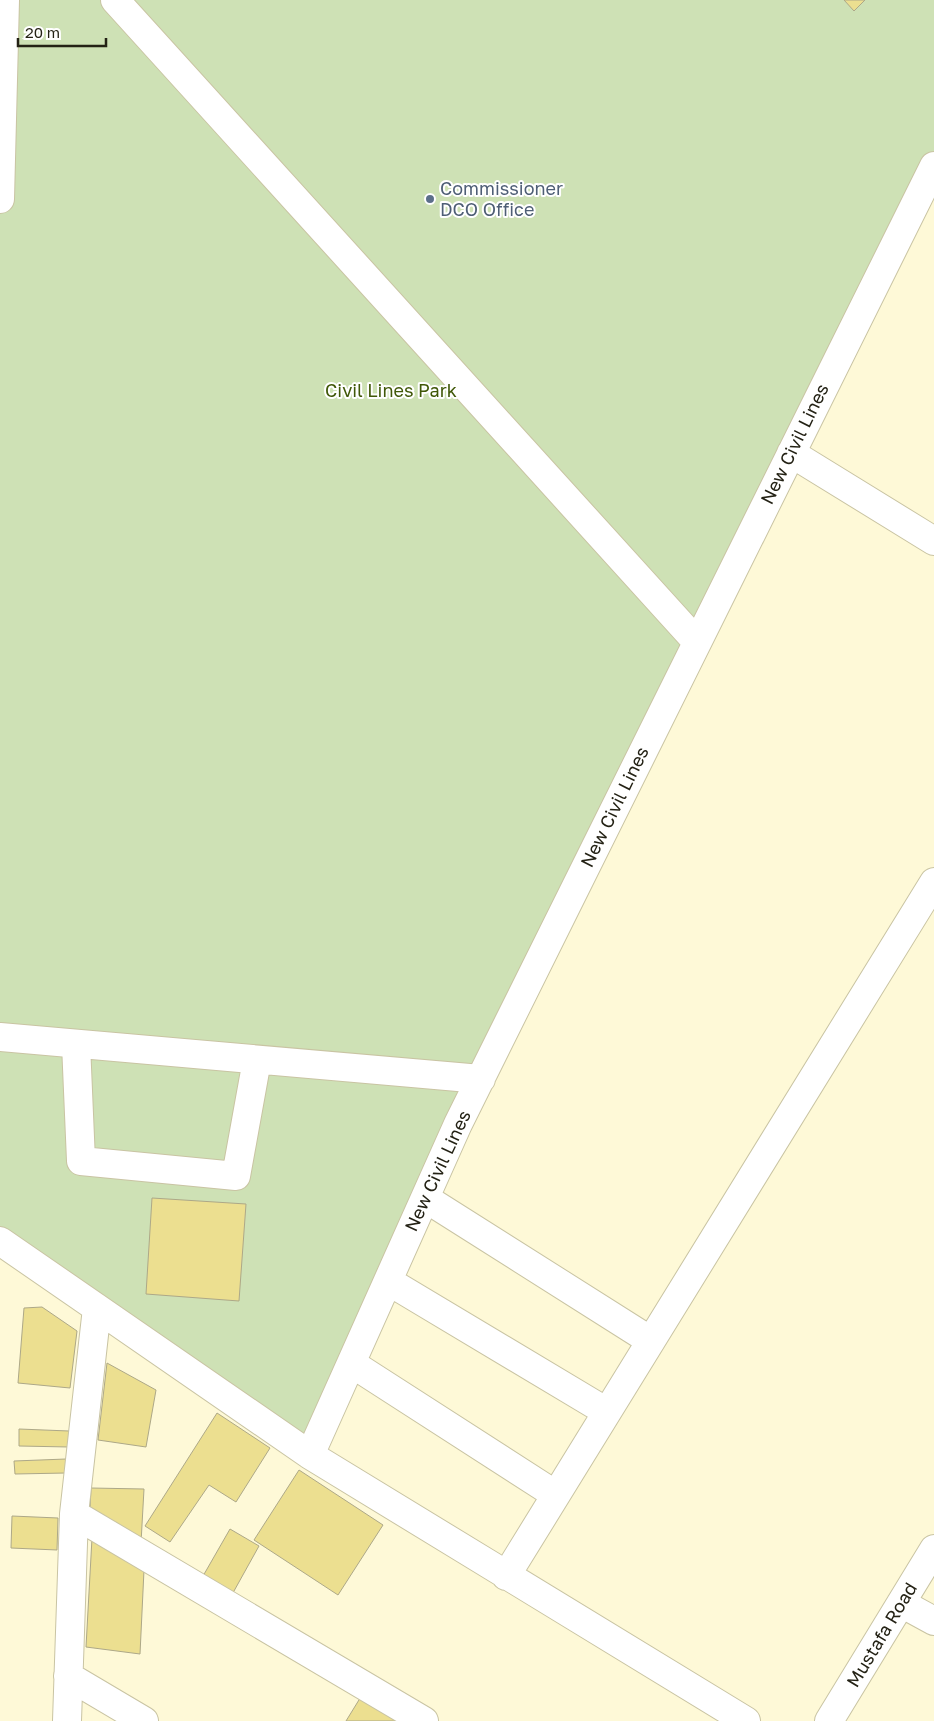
<svg xmlns="http://www.w3.org/2000/svg" width="934" height="1721" viewBox="0 0 934 1721" font-family="'Golos Text',sans-serif">
	<style>
		.green { fill: #cee1b5 }
		.building { fill: #ecdf90; stroke: #ada888 }
		.lines { fill: none; stroke-linecap: round; stroke-linejoin: round }
		.minor-casing { stroke: #c9c4a3; stroke-width: 30 }
		.minor { stroke: #fff; stroke-width: 28 }
		.service-dot { fill: #5c6f8a; stroke: #fff; stroke-width: 2 }
		.labels { text-anchor: middle; stroke-width: 4; stroke-linejoin: round; paint-order: stroke }
		.service-label { font-size: 18px; fill: #4e5e75; stroke: #fff; text-anchor: start }
		.park-label { font-size: 18px; fill: #405808; stroke: #fff }
		.street-label { font-size: 18px; fill: #242215; stroke: #fff }
	</style>
	<rect width="100%" height="100%" fill="#fef9d7"/>
	<!-- green -->
	<path class="green" d="M0,0h934v168l-624,1287 -310,-214z"/>
	<!-- building -->
	<path class="building" d="M844,0h21l-11,11z
		M152,1198l94,6 -7,97 -93,-7z
		M42,1307l35,24 -7,57 -52,-5 6,-75z
		M107,1363l49,27 -10,57 -48,-7z
		M217,1413l53,35 -34,54 -27,-17 -39,57 -25,-16z
		M19,1429l50,2v16l-50,-1z
		M66,1459v14l-51,1 -1,-13z
		M299,1470l84,55 -45,70 -84,-55z
		M91,1488l53,1 -3,54 -51,-34z
		M12,1516l46,2 -1,32 -46,-2z
		M230,1529l29,17 -30,54 -30,-17z
		M92,1538l52,32 -4,84 -54,-7z
		M362,1695l42,26h-58z"/>
	<g class="lines">
		<defs>
			<path id="minor" d="M115,0l582,642
				M0,199l5,-199
				M791,453l143,88
				M0,1037l481,42
				M76,1044l5,117 155,15 21,-116
				M425,1198l226,143
				M0,1241l310,214 436,266
				M388,1281l219,131
				M351,1363l205,132
				M310,1455l148,-331 476,-958
				M74,1514l350,207
				M506,1576l428,-694
				M901,1603l33,18
				M68,1676l76,45
				M67,1721l7,-207 23,-206
				M829,1721l105,-172"/>
		</defs>
		<!-- minor casing -->
		<use href="#minor" class="minor-casing"/>
		<!-- minor -->
		<use href="#minor" class="minor"/>
	</g>
	<!-- markers -->
	<circle class="service-dot" cx="430" cy="199" r="5"/>
	<g class="labels">
		<!-- service labels -->
		<g class="service-label">
			<text x="440" y="195">Commissioner<tspan x="440" dy="21">DCO Office</tspan></text>
		</g>
		<!-- park labels -->
		<g class="park-label">
			<text x="391" y="397">Civil Lines Park</text>
		</g>
		<!-- street labels -->
		<g class="street-label">
			<text transform="translate(795 444) rotate(-64)" y="6">New Civil Lines</text>
			<text transform="translate(615 807) rotate(-64)" y="6">New Civil Lines</text>
			<text transform="translate(438 1171) rotate(-65)" y="6">New Civil Lines</text>
			<text transform="translate(882 1635) rotate(-59)" y="6">Mustafa Road</text>
		</g>
	</g>
	<!-- scale -->
	<path d="M18 38v8h88v-8" fill="none" stroke="#242215" stroke-width="2.5"/>
	<text x="25" y="38" font-size="15" fill="#242215" stroke="#ffffff" stroke-width="4" paint-order="stroke">20 m</text>
</svg>
